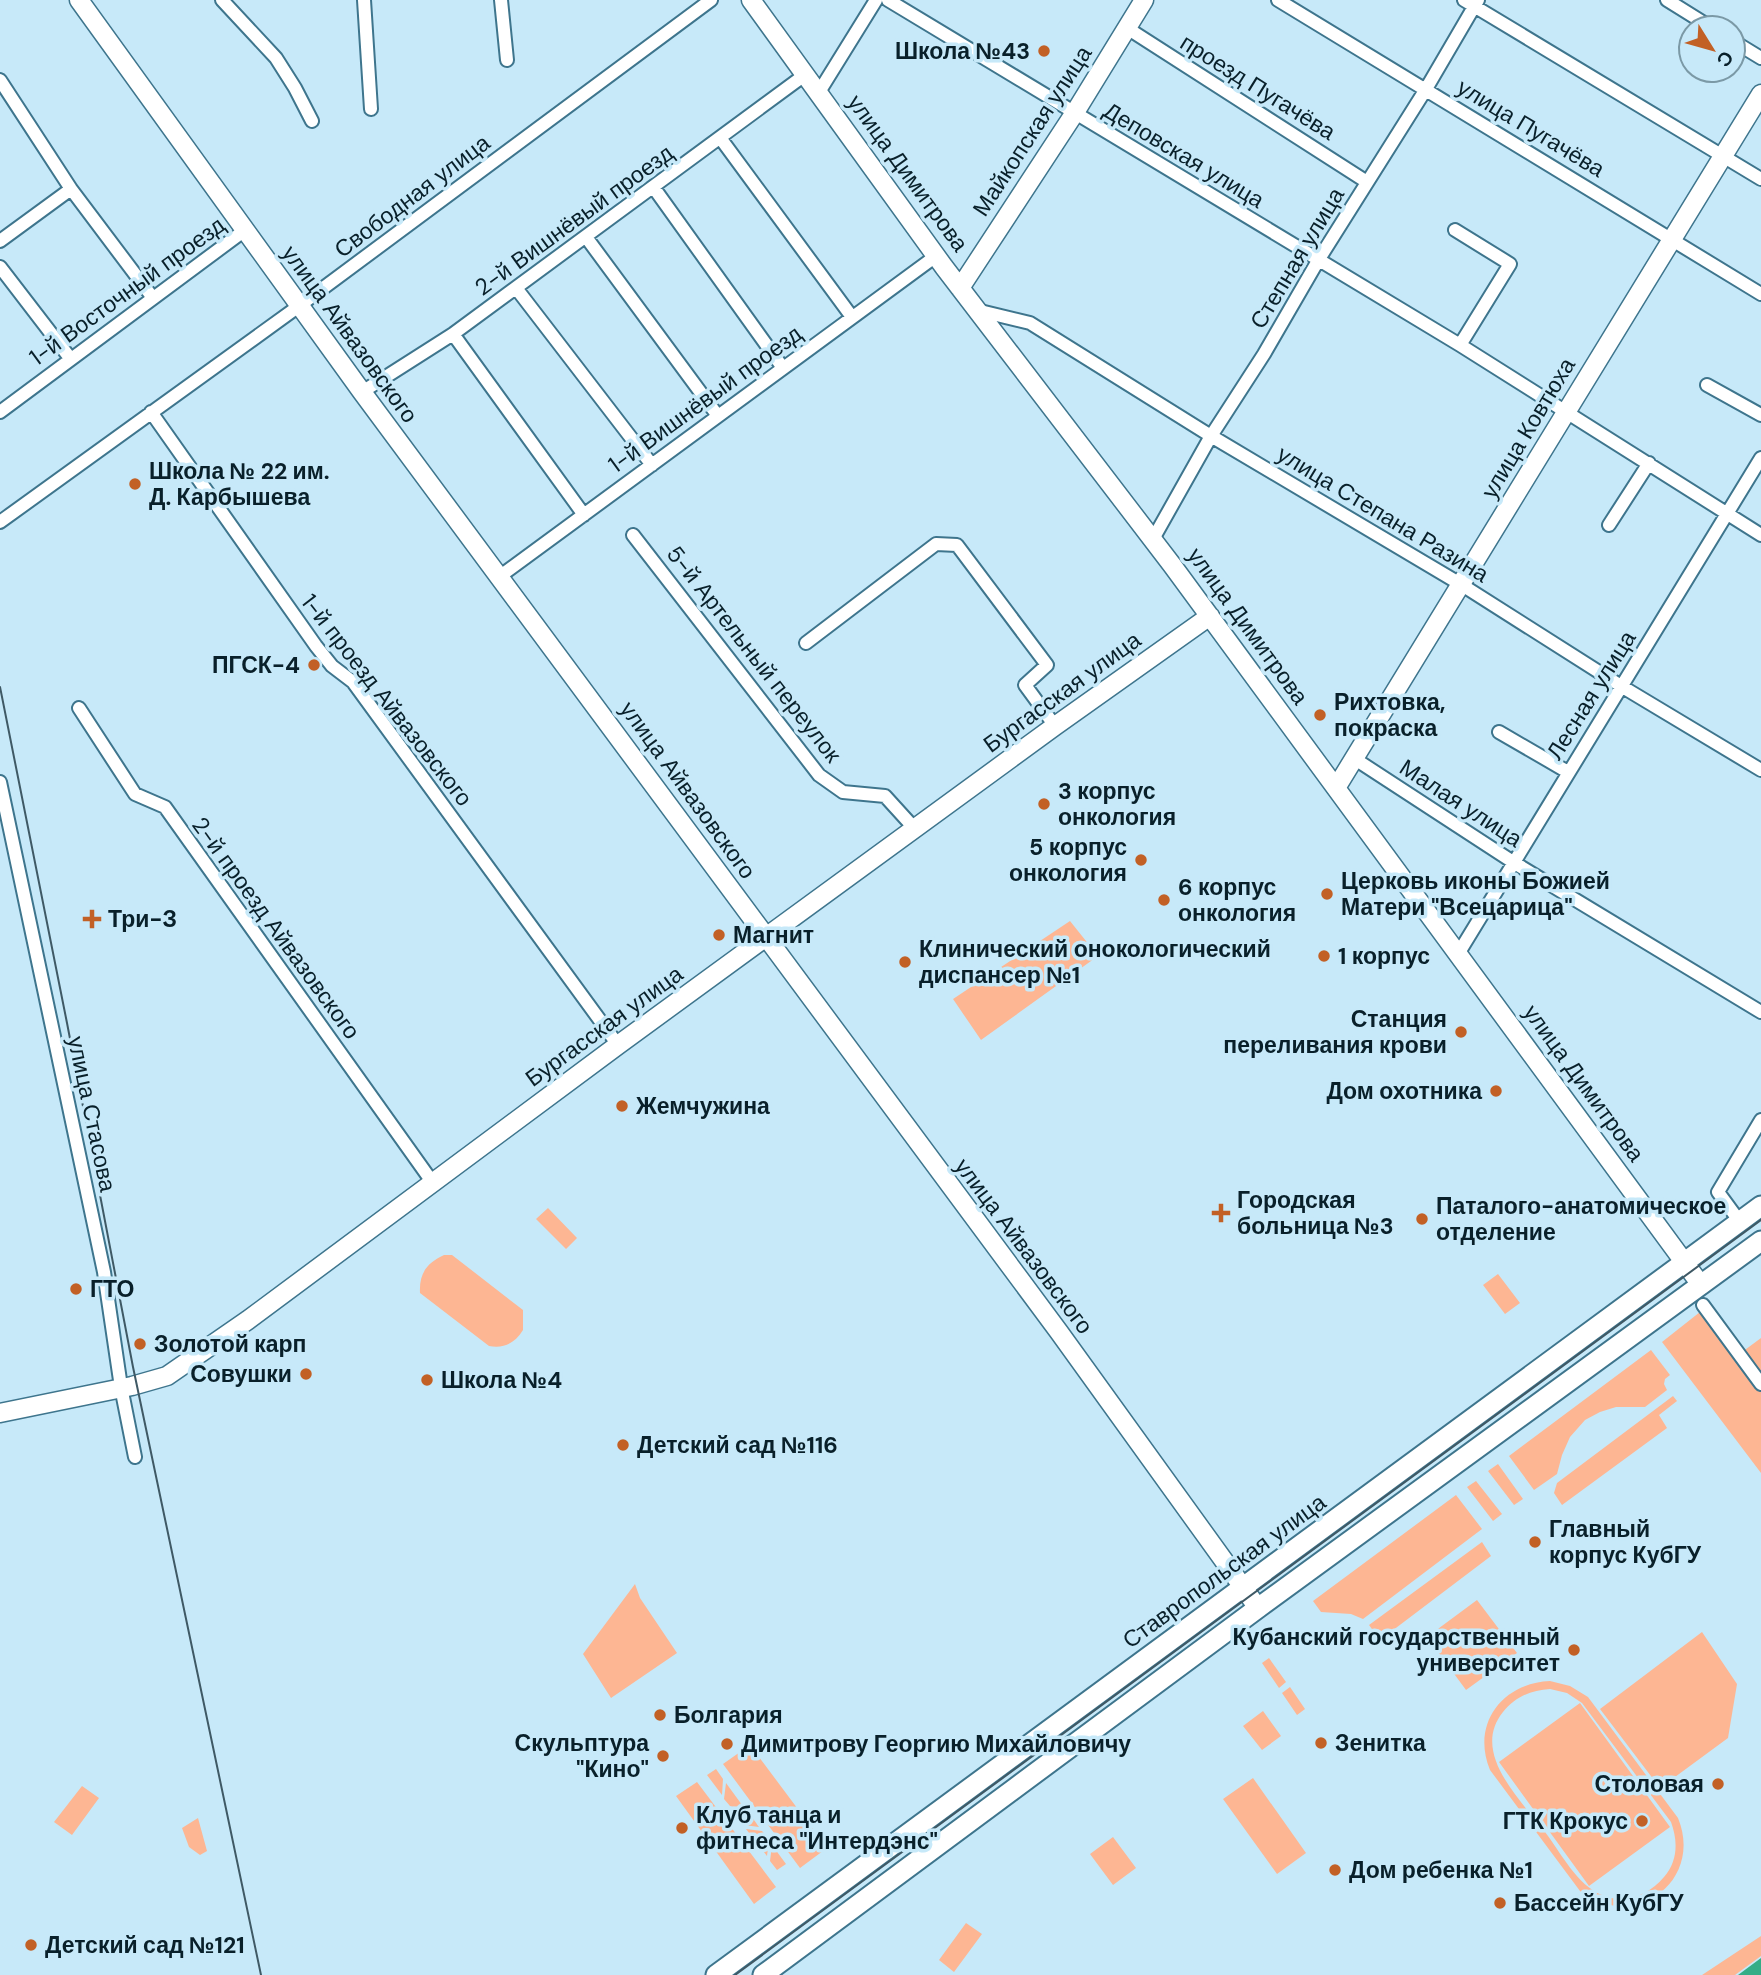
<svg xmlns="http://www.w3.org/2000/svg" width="1761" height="1975" viewBox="0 0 1761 1975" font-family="'DM Sans',sans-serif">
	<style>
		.green { fill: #fdb693; fill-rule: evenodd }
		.water { fill: #34ad87 }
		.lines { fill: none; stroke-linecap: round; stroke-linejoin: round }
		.street-casing { stroke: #3e758d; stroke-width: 16 }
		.secondary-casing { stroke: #3e758d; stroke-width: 21 }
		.primary-casing { stroke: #3e758d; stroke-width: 23 }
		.street { stroke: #fff; stroke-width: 12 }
		.secondary { stroke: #fff; stroke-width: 18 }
		.primary { stroke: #fff; stroke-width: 19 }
		.tram { stroke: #3f5965; stroke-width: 2 }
		.poi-dot { fill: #c26025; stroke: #c7e9f9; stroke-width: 2.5 }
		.labels { text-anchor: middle; stroke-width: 7; stroke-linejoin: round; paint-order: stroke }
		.poi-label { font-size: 23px; font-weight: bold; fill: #09202a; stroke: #c7e9f9; text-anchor: start }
		.street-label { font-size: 23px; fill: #09202a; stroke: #c7e9f9 }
	</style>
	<rect width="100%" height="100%" fill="#c7e9f9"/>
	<!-- green -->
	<path class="green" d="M1070,921l28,35 -117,84 -28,-41z
		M548,1208l29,30 -11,11 -30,-30z
		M444,1255h8l71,55v20c-8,13 -19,19 -34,16l-69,-53c-1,-20 7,-30 24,-38z
		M1498,1274l22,29 -15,11 -22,-29z
		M1700,1312l34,46 27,-20v135l-99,-131z
		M1651,1350l19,25 -5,4 -1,5 3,6 -22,17h-29l-16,5 -15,8 -15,17 -8,18 -5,19 -23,16 -25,-34z
		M1673,1396l4,5 -18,14 8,13 -105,77 -8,-12 3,-10z
		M1498,1464l25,35 -9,6 -26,-34z
		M1476,1481l26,33 -9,7 -26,-34z
		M1456,1495l26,34 -119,90 -12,-5 -30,-2 -8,-11z
		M1482,1542l9,14 -111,84 -11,-15z
		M635,1584l5,14 37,55 -66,45 -28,-44z
		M1477,1600l40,53 -51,37 -39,-53z
		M1702,1632l35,52 -9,54 -68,50 -60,-79z
		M1269,1658l17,24 -7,6 -17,-25z
		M1550,1681l20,5 18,11 90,121c26,63 -44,115 -98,73l-90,-121c-19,-46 12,-87 60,-89zM1550,1689l17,4 15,10 89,119c7,19 7,39 -7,55 -15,18 -40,28 -62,18 -25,-10 -41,-42 -57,-63 -24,-32 -75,-79 -42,-120 12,-15 28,-22 47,-23z
		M1290,1687l15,22 -8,6 -15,-22z
		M1580,1703l90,124 -81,59 -90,-124z
		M1263,1711l18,25 -19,14 -19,-24z
		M750,1745l77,103 -27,20 -77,-104z
		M716,1769l7,10 -1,16 -15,-20z
		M1253,1778l53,75 -29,21 -54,-75z
		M697,1782l79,105 -22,17 -78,-108z
		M726,1783l19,26 -15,-3 -6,-7z
		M82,1786l17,12 -27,37 -18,-13z
		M733,1810l16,3 10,14 -15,-2z
		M198,1818l9,33 -7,4 -11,-8 -7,-19z
		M746,1829l16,2 7,8 -2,17z
		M1113,1837l23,31 -23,17 -23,-31z
		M772,1845l14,19 -9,6 -7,-9z
		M966,1923l16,11 -28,38 -15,-12z
		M1761,1936v20l-26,19h-33z"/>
	<!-- water -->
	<path class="water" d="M1761,1958v17h-23z"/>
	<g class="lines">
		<defs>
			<path id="street" d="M222,0l54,58 19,30 17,33
				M364,0l7,109
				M501,0l6,60
				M888,0l572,345 301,190
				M1278,0l483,294
				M1464,0l297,179
				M1667,0l45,28
				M1127,28l240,154
				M1733,41l28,17
				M0,80l71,109 82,109
				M819,92l57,-92
				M721,139l131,178
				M654,188l129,180
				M1455,230l55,34 -50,81
				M586,237l132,179
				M0,241l71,-52
				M0,267l70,91
				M516,288l136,177
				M976,310l54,13 181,113 251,149 159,101 140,84
				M453,334l131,181
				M1707,385l54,30
				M362,392l91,-58 353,-260
				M0,412l245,-182
				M151,412l165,234 16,20 21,16 265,363
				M0,522l299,-216 412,-306
				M1609,525l40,-62
				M633,535l186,240 24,17 42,4 30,33
				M1153,539l58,-103 53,-82 55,-95 107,-170 52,-89
				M499,577l437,-321
				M806,643l130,-99 21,1 90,120 -22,20 30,41
				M79,708l56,86 30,13 268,376
				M1499,732l69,40
				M1355,759l158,103 248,150
				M0,782l104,490 17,115 14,70
				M1458,954l303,-496
				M1740,1222l-22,-30 43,-72
				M1703,1305l58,79"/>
			<path id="secondary" d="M79,0l283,392 697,940 199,276
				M751,0l193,267 228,298 529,720
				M960,288l114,-174 70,-114
				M1336,788l425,-694
				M0,1413l132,-27 35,-10 81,-56 370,-275 437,-319 155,-110"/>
			<path id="primary" d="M716,1975l1045,-769
				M763,1975l495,-367 503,-367"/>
		</defs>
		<!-- street casing -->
		<use href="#street" class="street-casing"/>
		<!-- secondary casing -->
		<use href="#secondary" class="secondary-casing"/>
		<!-- primary casing -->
		<use href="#primary" class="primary-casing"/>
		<!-- street -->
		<use href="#street" class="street"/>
		<!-- secondary -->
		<use href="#secondary" class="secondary"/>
		<!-- primary -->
		<use href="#primary" class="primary"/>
		<!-- tram -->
		<path class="tram" d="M0,687l67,336 66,344 128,608
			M735,1975l1026,-755"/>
	</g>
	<!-- markers -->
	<g class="poi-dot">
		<circle cx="1044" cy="51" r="7"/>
		<circle cx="135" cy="484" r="7"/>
		<circle cx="314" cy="665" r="7"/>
		<circle cx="1320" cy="715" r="7"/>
		<circle cx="1044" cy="804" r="7"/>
		<circle cx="1141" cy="860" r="7"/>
		<circle cx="1327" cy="894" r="7"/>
		<circle cx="1164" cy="900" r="7"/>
		<path d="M88.5 908.5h7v7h7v7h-7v7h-7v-7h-7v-7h7z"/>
		<circle cx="719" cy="935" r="7"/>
		<circle cx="1324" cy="956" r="7"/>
		<circle cx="905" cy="962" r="7"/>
		<circle cx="1461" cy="1032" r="7"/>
		<circle cx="1496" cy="1091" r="7"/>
		<circle cx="622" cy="1106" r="7"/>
		<path d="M1217.5 1202.5h7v7h7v7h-7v7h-7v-7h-7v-7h7z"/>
		<circle cx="1422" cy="1219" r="7"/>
		<circle cx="76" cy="1289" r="7"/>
		<circle cx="140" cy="1344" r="7"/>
		<circle cx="306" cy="1374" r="7"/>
		<circle cx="427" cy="1380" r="7"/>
		<circle cx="623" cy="1445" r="7"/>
		<circle cx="1535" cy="1542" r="7"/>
		<circle cx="1574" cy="1650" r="7"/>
		<circle cx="660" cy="1715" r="7"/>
		<circle cx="1321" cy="1743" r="7"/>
		<circle cx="727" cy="1744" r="7"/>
		<circle cx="663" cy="1756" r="7"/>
		<circle cx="1718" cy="1784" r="7"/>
		<circle cx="1642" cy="1821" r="7"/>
		<circle cx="682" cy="1828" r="7"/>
		<circle cx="1335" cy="1870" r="7"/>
		<circle cx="1500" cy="1903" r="7"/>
		<circle cx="31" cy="1945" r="7"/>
	</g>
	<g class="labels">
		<!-- poi labels -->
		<g class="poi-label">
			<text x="1030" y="59" text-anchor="end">Школа №43</text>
			<text x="149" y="479">Школа № 22 им.<tspan x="149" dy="26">Д. Карбышева</tspan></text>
			<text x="300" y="673" text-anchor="end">ПГСК-4</text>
			<text x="1334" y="710">Рихтовка,<tspan x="1334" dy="26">покраска</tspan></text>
			<text x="1058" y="799">3 корпус<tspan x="1058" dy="26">онкология</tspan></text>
			<text x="1127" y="855" text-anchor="end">5 корпус<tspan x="1127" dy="26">онкология</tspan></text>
			<text x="1341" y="889">Церковь иконы Божией<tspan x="1341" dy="26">Матери "Всецарица"</tspan></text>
			<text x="1178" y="895">6 корпус<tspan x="1178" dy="26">онкология</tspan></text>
			<text x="108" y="927">Три-З</text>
			<text x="733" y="943">Магнит</text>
			<text x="919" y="957">Клинический онокологический<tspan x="919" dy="26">диспансер №1</tspan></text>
			<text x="1338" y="964">1 корпус</text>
			<text x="1447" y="1027" text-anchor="end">Станция<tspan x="1447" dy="26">переливания крови</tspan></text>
			<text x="1482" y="1099" text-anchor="end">Дом охотника</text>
			<text x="636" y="1114">Жемчужина</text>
			<text x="1237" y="1208">Городская<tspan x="1237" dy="26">больница №3</tspan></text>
			<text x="1436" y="1214">Паталого-анатомическое<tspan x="1436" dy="26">отделение</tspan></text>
			<text x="90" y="1297">ГТО</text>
			<text x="154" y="1352">Золотой карп</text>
			<text x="292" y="1382" text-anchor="end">Совушки</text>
			<text x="441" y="1388">Школа №4</text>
			<text x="637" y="1453">Детский сад №116</text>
			<text x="1549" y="1537">Главный<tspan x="1549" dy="26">корпус КубГУ</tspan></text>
			<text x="1560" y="1645" text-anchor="end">Кубанский государственный<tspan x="1560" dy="26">университет</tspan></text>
			<text x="674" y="1723">Болгария</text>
			<text x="649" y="1751" text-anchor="end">Скульптура<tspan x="649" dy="26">"Кино"</tspan></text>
			<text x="1335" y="1751">Зенитка</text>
			<text x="741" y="1752">Димитрову Георгию Михайловичу</text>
			<text x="1704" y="1792" text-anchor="end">Столовая</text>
			<text x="696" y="1823">Клуб танца и<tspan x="696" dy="26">фитнеса "Интердэнс"</tspan></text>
			<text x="1628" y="1829" text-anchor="end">ГТК Крокус</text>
			<text x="1349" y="1878">Дом ребенка №1</text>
			<text x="1514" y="1911">Бассейн КубГУ</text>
			<text x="45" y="1953">Детский сад №121</text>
		</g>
		<!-- street labels -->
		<g class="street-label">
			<text transform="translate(1258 87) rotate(32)" y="8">проезд Пугачёва</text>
			<text transform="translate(1531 128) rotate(31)" y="8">улица Пугачёва</text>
			<text transform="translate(1032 131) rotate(-57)" y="8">Майкопская улица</text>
			<text transform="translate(1184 155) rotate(31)" y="8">Деповская улица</text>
			<text transform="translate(908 173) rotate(54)" y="8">улица Димитрова</text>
			<text transform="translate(412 196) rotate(-37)" y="8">Свободная улица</text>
			<text transform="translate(574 220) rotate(-36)" y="8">2-й Вишнёвый проезд</text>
			<text transform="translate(1297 258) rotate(-59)" y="8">Степная улица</text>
			<text transform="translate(127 291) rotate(-36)" y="8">1-й Восточный проезд</text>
			<text transform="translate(350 334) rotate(54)" y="8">улица Айвазовского</text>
			<text transform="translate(705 399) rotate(-36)" y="8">1-й Вишнёвый проезд</text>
			<text transform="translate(1528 428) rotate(-59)" y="8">улица Ковтюха</text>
			<text transform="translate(1383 514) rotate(31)" y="8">улица Степана Разина</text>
			<text transform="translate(1248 626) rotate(54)" y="8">улица Димитрова</text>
			<text transform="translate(754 654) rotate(52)" y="8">5-й Артельный переулок</text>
			<text transform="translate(1062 692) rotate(-36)" y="8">Бургасская улица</text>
			<text transform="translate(1591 695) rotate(-58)" y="8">Лесная улица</text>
			<text transform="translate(387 700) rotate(52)" y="8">1-й проезд Айвазовского</text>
			<text transform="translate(688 790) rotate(54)" y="8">улица Айвазовского</text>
			<text transform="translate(1461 803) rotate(33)" y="8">Малая улица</text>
			<text transform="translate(276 928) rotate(54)" y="8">2-й проезд Айвазовского</text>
			<text transform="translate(604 1026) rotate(-36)" y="8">Бургасская улица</text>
			<text transform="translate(1584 1083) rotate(54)" y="8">улица Димитрова</text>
			<text transform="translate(92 1114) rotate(78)" y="8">улица Стасова</text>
			<text transform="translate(1024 1246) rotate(53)" y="8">улица Айвазовского</text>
			<text transform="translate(1224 1571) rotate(-36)" y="8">Ставропольская улица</text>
		</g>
	</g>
	<!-- north arrow -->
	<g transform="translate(1712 49) rotate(127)"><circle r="33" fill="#c7e9f9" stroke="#7b99a6" stroke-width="2"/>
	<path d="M0-5L12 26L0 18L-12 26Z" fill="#c26025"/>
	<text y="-10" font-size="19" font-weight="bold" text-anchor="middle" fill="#09202a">С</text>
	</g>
</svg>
